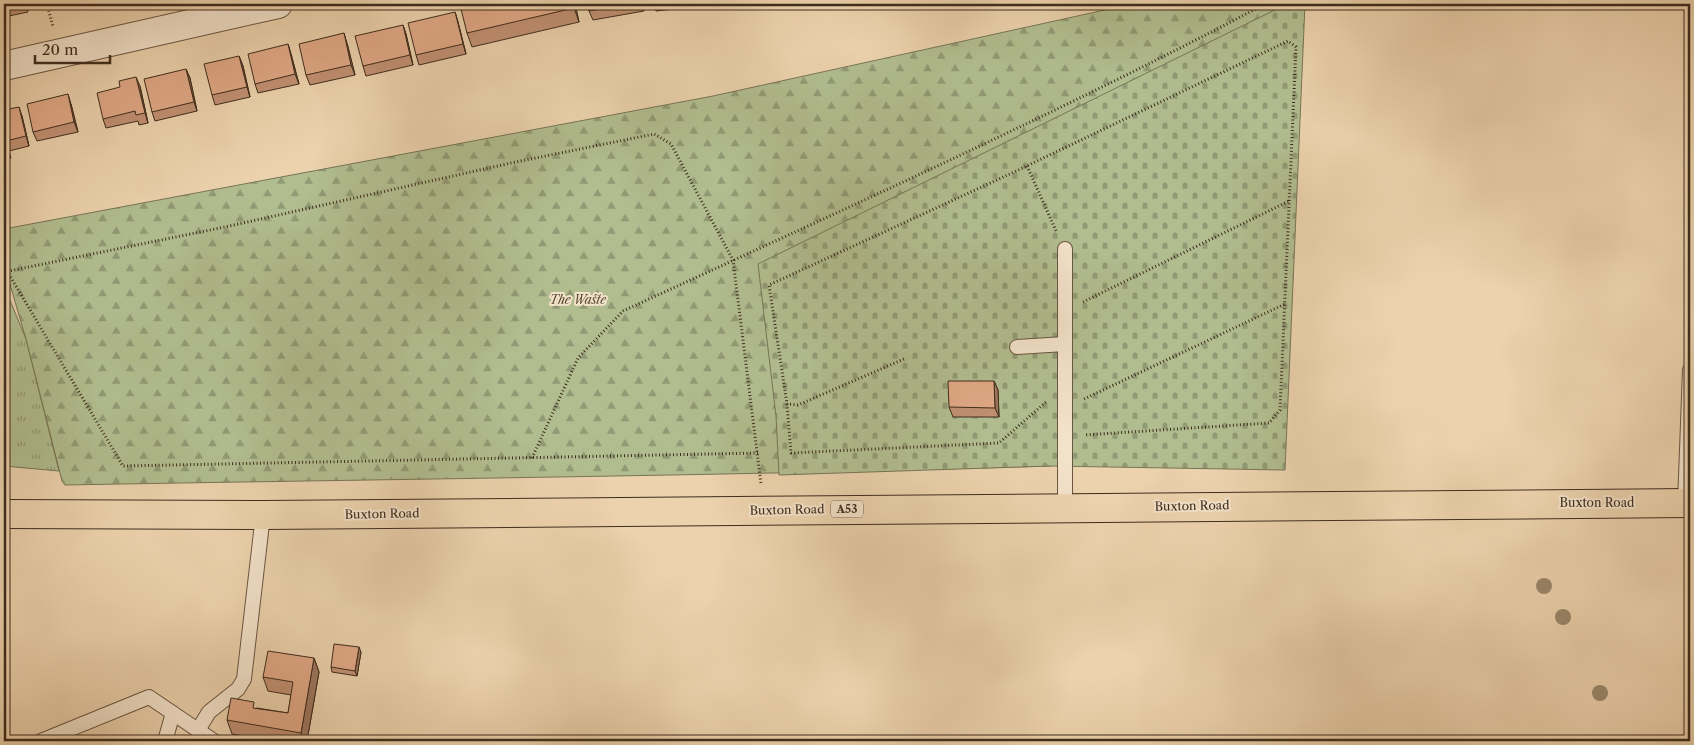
<svg xmlns="http://www.w3.org/2000/svg" width="1694" height="745" viewBox="0 0 1694 745" font-family="'Libre Caslon Text',serif">
	<style>
		.grass { fill: url(#grass-tufts); stroke: #787556 }
		.forest { fill: url(#forest-firs); stroke: #787556 }
		.cemetery { fill: url(#cemetery-stones); stroke: #787556 }
		.lines { fill: none; stroke-linecap: round; stroke-linejoin: round }
		.service-casing { stroke: #6a5641; stroke-width: 16 }
		.minor-casing { stroke: #6a5641; stroke-width: 30 }
		.trunk-casing { stroke: #3e2d1d; stroke-width: 30 }
		.path { stroke: #3e2d1d; stroke-width: 3; stroke-dasharray: 1 2.5; stroke-linecap: butt }
		.service { stroke: #f3e2ca; stroke-width: 14 }
		.minor { stroke: #f3e2ca; stroke-width: 28 }
		.trunk { stroke: #ecd2ad; stroke-width: 28 }
		.tree { fill: #99876a }
		.wall { fill: #c19073; stroke: #3e2d1d }
		.shaded-wall { fill: #9d765e; stroke: #3e2d1d }
		.building { fill: #e0a886; stroke: #3e2d1d }
		.labels { text-anchor: middle; stroke-width: 4; stroke-linejoin: round; paint-order: stroke }
		.shield { fill: #f3e2ca; stroke: #746351; stroke-width: 1 }
		.shield-label { font-size: 11px; font-weight: bold; fill: #3e2d1d }
		.park-label { font-size: 12px; font-style: italic; fill: #554a34; stroke: #f3e2ca }
		.street-label { font-size: 12px; fill: #3e2d1d; stroke: #f3e2ca }
	</style>
	<defs>
		<pattern id="grass-tufts" width="24" height="20" patternUnits="userSpaceOnUse" patternTransform="scale(1.25)"><rect width="24" height="20" fill="#b1bd8f"/><path d="M3 7l-1-3M5 7V3M7 7l1-3M15 17l-1-3M17 17v-4M19 17l1-3" fill="none" stroke="#919a74"/></pattern>
		<pattern id="forest-firs" width="22" height="20" patternUnits="userSpaceOnUse" patternTransform="scale(1.25)"><rect width="22" height="20" fill="#b1bd8f"/><path d="M5 1l3.5 6h-7zM16 11l3.5 6h-7z" fill="#919a74"/></pattern>
		<pattern id="cemetery-stones" width="16" height="16" patternUnits="userSpaceOnUse" patternTransform="scale(1.25)"><rect width="16" height="16" fill="#b1bd8f"/><path d="M2 7V4a2 2 0 0 1 4 0v3zM10 15v-3a2 2 0 0 1 4 0v3z" fill="#919a74"/></pattern>
	</defs>
	<rect width="100%" height="100%" fill="#ecd2ad"/>
	<filter id="stains"><feTurbulence type="fractalNoise" baseFrequency=".004" numOctaves="4"/><feColorMatrix values="0 0 0 0 .2 0 0 0 0 .09 0 0 0 0 .02 0 0 0 .5 -.17"/></filter>
	<radialGradient id="worn" r=".72"><stop offset=".6" stop-color="#630" stop-opacity="0"/><stop offset="1" stop-color="#630" stop-opacity=".3"/></radialGradient>
	<!-- grass -->
	<path class="grass" d="M4,286l22,53 33,132 -55,-5z"/>
	<!-- forest -->
	<path class="forest" d="M1132,4h155l-236,462c-329,10 -658,13 -986,19l-3,-4 -36,-142 -22,-75v-35l709,-133z"/>
	<!-- cemetery -->
	<path class="cemetery" d="M1287,4h18l-20,466 -234,-4 -272,9 -3,-59 -18,-152z"/>
	<g class="lines">
		<defs>
			<path id="service" d="M1065,249v258
				M1017,347l48,-3
				M1685,503l5,-133
				M198,730l11,-18 29,-23 6,-10 19,-164
				M41,741l108,-44 65,44
				M165,741l8,-28"/>
			<path id="minor" d="M4,66l274,-62"/>
			<path id="trunk" d="M4,514l259,1 1427,-12"/>
		</defs>
		<!-- service casing -->
		<use href="#service" class="service-casing"/>
		<!-- minor casing -->
		<use href="#minor" class="minor-casing"/>
		<!-- trunk casing -->
		<use href="#trunk" class="trunk-casing"/>
		<!-- path -->
		<path class="path" d="M47,4l6,23
			M1027,166l30,67
			M7,271l116,195 635,-13
			M4,272l221,-45 286,-64 143,-29 17,10 62,116 28,224
			M1083,302l206,-101
			M904,359l-106,46 -11,-1 -18,-119 243,-112 276,-132 8,6 -16,363 -11,13 -185,12
			M1084,399l201,-95
			M787,404l4,49 208,-10 47,-41
			M532,458l46,-100 45,-47c215,-99 432,-196 642,-307"/>
		<!-- service -->
		<use href="#service" class="service"/>
		<!-- minor -->
		<use href="#minor" class="minor"/>
		<!-- trunk -->
		<use href="#trunk" class="trunk"/>
	</g>
	<!-- trees -->
	<g class="tree">
		<circle cx="1544" cy="586" r="8"/>
		<circle cx="1563" cy="617" r="8"/>
		<circle cx="1600" cy="693" r="8"/>
	</g>
	<!-- wall -->
	<path class="wall" d="M4,4h22l2,8 -24,5z
		M464,4h111l4,18 -107,25 -5,-14z
		M588,4h55l1,7 -51,9 -4,-9z
		M654,4h63l-61,7z
		M455,12l3,10 8,32 -47,11 -3,-10z
		M403,25l3,9 7,31 -47,11 -3,-10z
		M347,43l8,32 -45,10 -4,-10z
		M288,44l3,10 8,30 -41,9 -3,-9z
		M239,56l4,10 7,31 -35,8 -3,-10z
		M186,69l4,9 7,33 -42,10 -3,-9z
		M140,86l8,37 -9,2 -1,-4 -32,7 -3,-9z
		M71,104l7,28 -41,9 -4,-9z
		M4,110l18,6 7,30 -20,5 2,7 -7,1z
		M994,381l4,9 1,27h-46l-4,-10z
		M361,652l-4,24 -25,-4 -1,-5z
		M314,658l5,14 -12,69h-31l-44,-7 -5,-14 30,-12 31,5 3,-18 -23,-4 -5,-14z"/>
	<!-- shaded-wall -->
	<path class="shaded-wall" d="M573,4h2l4,18 -5,-14z
		M455,12l3,10 8,32 -3,-10z
		M403,25l3,9 7,31 -3,-10z
		M344,33l3,10 8,32 -4,-10z
		M288,44l3,10 8,30 -4,-10z
		M239,56l4,10 7,31 -3,-10z
		M186,69l4,9 7,33 -3,-9z
		M136,77l4,9 8,37 -3,-10z
		M68,94l3,10 7,28 -4,-10z
		M19,107l3,9 7,30 -3,-10z
		M994,381l4,9 1,27 -4,-9z
		M359,647l2,5 -4,24 -2,-5z
		M314,658l5,14 -12,69h-3l-3,-8z"/>
	<!-- building -->
	<path class="building" d="M4,4h14l-14,3z
		M464,4h109l1,4 -107,25 -7,-28z
		M588,4h39l-38,7z
		M455,12l8,32 -47,11 -8,-32z
		M403,25l7,30 -47,11 -8,-30z
		M344,33l7,32 -45,10 -7,-31z
		M288,44l7,30 -40,10 -7,-30z
		M239,56l8,31 -35,8 -8,-31z
		M186,69l8,33 -42,10 -8,-33z
		M136,77l9,36 -9,2 -1,-4 -32,8 -6,-26 23,-6 -1,-6z
		M68,94l6,28 -41,10 -6,-28z
		M19,107l7,29 -20,5 2,7 -4,1v-39z
		M948,381h46l1,27 -46,-1z
		M334,644l25,3 -4,24 -24,-4z
		M268,651l46,7 -13,75 -74,-13 4,-22 23,4 -1,6 35,5 5,-31 -30,-5z"/>
	<g class="labels">
		<!-- shield labels -->
		<rect class="shield" x="831" y="500.5" width="32" height="17" rx="4"/>
		<g class="shield-label">
			<text x="847" y="513">A53</text>
		</g>
		<!-- park labels -->
		<g class="park-label">
			<text x="578" y="304">The Waste</text>
		</g>
		<!-- street labels -->
		<g class="street-label">
			<text x="1597" y="507">Buxton Road</text>
			<text transform="translate(1192 506) rotate(-1)" y="4">Buxton Road</text>
			<text transform="translate(787 510) rotate(-1)" y="4">Buxton Road</text>
			<text transform="translate(382 514) rotate(-1)" y="4">Buxton Road</text>
		</g>
	</g>
	<!-- margin -->
	<rect width="1694" height="745" fill="none" stroke="#ecd2ad" stroke-width="20"/>
	<rect x="5" y="5" width="1684" height="735" fill="none" stroke="#3e2d1d" stroke-width="2.5"/>
	<rect x="10" y="10" width="1674" height="725" fill="none" stroke="#3e2d1d"/>
	<!-- scale -->
	<path d="M35 55v8h75v-8" fill="none" stroke="#3e2d1d" stroke-width="2.5"/>
	<text x="42" y="55" font-size="15" fill="#3e2d1d" stroke="#f3e2ca" stroke-width="4" paint-order="stroke">20 m</text>
	<rect width="100%" height="100%" filter="url(#stains)"/>
	<rect width="100%" height="100%" fill="url(#worn)"/>
</svg>
